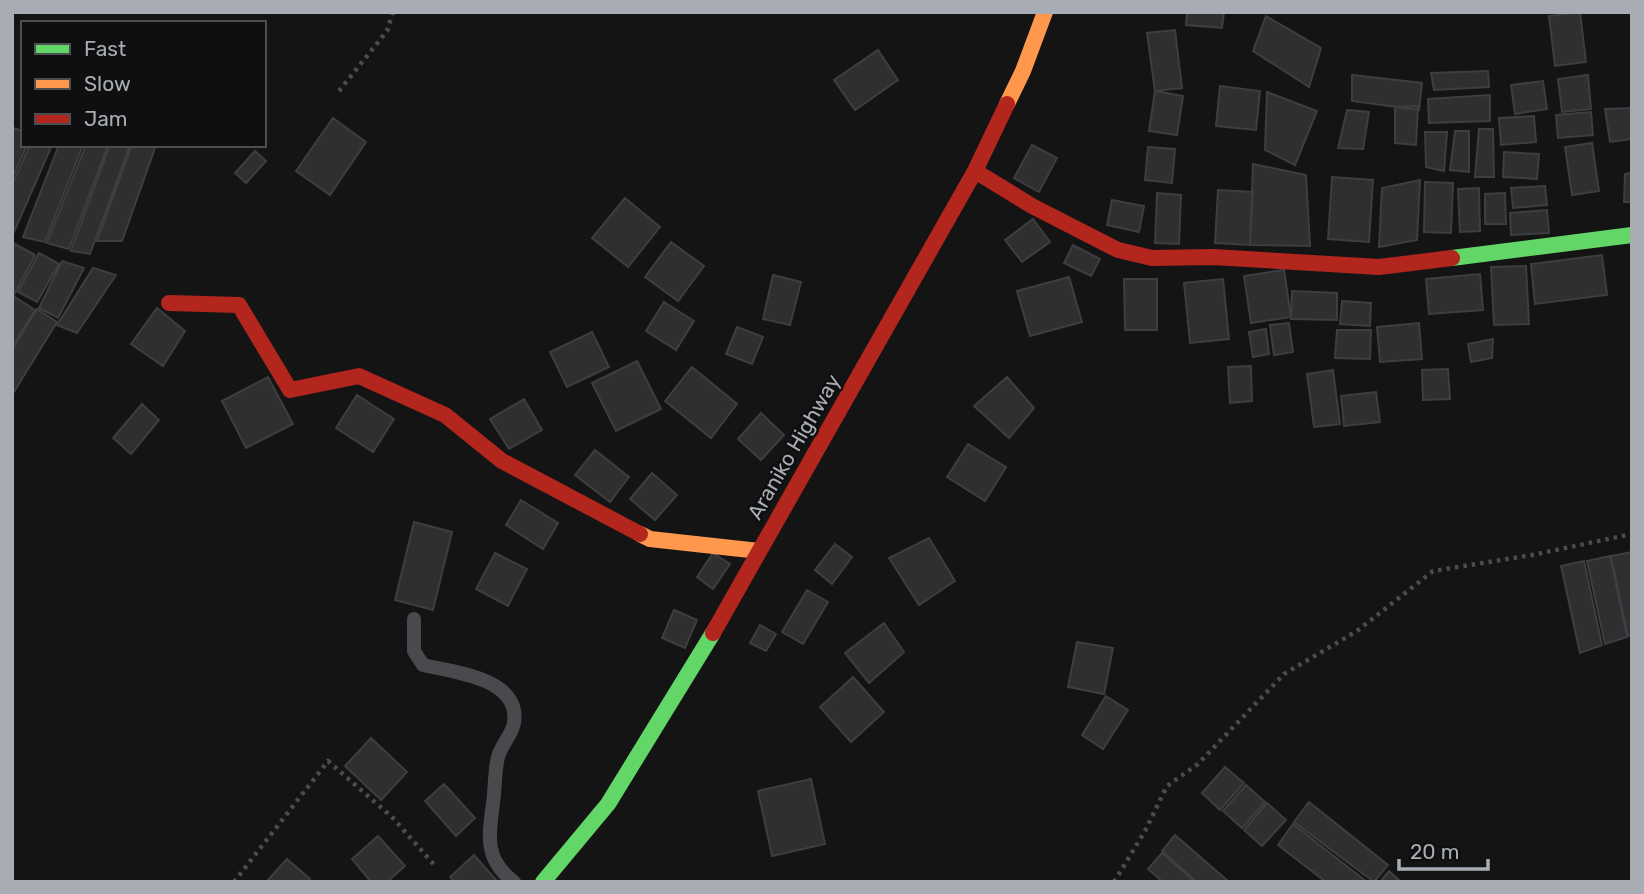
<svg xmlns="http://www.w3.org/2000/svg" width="1644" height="894" viewBox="0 0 1644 894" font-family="Rubik,sans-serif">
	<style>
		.building { fill: #2f2f30; stroke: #3d3e41; stroke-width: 2 }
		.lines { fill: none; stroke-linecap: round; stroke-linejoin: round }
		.path { stroke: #4a4c4f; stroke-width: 4.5; stroke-dasharray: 3.5 5; stroke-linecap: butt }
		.lane { stroke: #494a4d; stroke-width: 14 }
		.fast { stroke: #63d668; stroke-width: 16 }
		.slow { stroke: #ff974d; stroke-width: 16 }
		.jam { stroke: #b3261e; stroke-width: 16 }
		.labels { text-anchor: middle; stroke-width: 5; stroke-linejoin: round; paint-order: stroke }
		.street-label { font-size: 21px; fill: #a7acb5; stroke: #0f0f10 }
	</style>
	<rect width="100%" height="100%" fill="#141415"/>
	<!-- building -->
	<path class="building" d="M1187,12h37l-2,16 -36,-3z
		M1580,12l6,50 -31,4 -6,-50z
		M1266,16l55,32 -12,39 -56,-36z
		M1175,30l7,58 -27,3 -8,-58z
		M878,50l20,30 -43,30 -21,-30z
		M1488,71l1,16 -55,3 -3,-17z
		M1352,75l70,8 -3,27 -67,-9z
		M1588,75l3,34 -29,3 -4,-33z
		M1543,81l4,28 -32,5 -4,-29z
		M1220,86l40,5 -4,39 -40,-4z
		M1155,91l28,5 -6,39 -28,-4z
		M1267,92l50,19 -22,54 -30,-15z
		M1490,95v26l-61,2 -1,-24z
		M1418,106l-2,39 -21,-2v-36z
		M1632,108v31l-22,3 -5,-33z
		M1347,110l22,2 -6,37 -25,-1z
		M1591,112l2,23 -35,3 -2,-23z
		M1534,116l2,26 -35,3 -2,-27z
		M333,118l33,24 -36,53 -34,-24z
		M13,128l10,3v14h4l-15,34z
		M1479,129h14l1,48h-19z
		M1455,131h14v41l-19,-2z
		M1425,132h22l-3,39 -18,-4z
		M1592,143l7,48 -27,4 -7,-48z
		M30,145h22l-38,87h-2v-47z
		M59,145h24l-38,97 -22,-5z
		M86,145h22l-39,104 -22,-6z
		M110,145h20l-40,109 -19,-3z
		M132,145h24l-34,96h-25z
		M1032,145l25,13 -18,34 -25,-14z
		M1148,147l27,2 -3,34 -27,-3z
		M255,151l11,10 -20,22 -11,-10z
		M1504,152l35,2 -2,25 -34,-2z
		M1253,164l53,11 4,71 -60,-1z
		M1632,173v29h-8l1,-28z
		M1332,177l41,3 -4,62 -41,-3z
		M1420,180l-3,60 -38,7 3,-59z
		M1425,182l28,1 -2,50 -27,-1z
		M1545,186l2,19 -34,3 -2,-20z
		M1479,188l1,43 -20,1 -2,-43z
		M1218,190l35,2 -3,53 -35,-2z
		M1157,193l24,2 -2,49 -24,-1z
		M1505,193l1,31h-21v-30z
		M625,198l35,29 -32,40 -36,-29z
		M1112,200l32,6 -5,26 -32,-7z
		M1547,210l2,23 -38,2 -1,-22z
		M1033,219l17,23 -28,20 -17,-22z
		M671,242l33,24 -26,35 -33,-24z
		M15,244l20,11 -21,40 -2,-45z
		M1073,245l27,14 -9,17 -27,-13z
		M39,253l20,11 -22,38 -19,-10z
		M1602,255l5,40 -72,9 -4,-40z
		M62,261l22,7 -26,50 -19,-10z
		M1526,266l3,58 -35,1 -3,-58z
		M93,268l23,7 -39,58 -20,-8z
		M1284,270l7,47 -40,6 -7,-47z
		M1480,274l3,36 -54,4 -3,-35z
		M773,275l28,7 -11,43 -27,-6z
		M1069,277l13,45 -52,14 -13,-45z
		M1124,279h33v51h-32z
		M1223,279l6,60 -39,4 -6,-60z
		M1292,291l45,2v27l-46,-1z
		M15,297l20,13 -23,37v-46z
		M1342,301l29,2 -1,23 -30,-2z
		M664,302l30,19 -18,29 -30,-19z
		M157,308l28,23 -22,35 -32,-22z
		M37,309l20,13 -45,73v-45z
		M1289,323l4,29 -19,3 -4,-30z
		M1419,323l3,36 -42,3 -3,-35z
		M737,327l26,10 -11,27 -26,-10z
		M1266,329l3,25 -16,3 -4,-25z
		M1337,330h34l-1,29 -35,-1z
		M592,332l17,35 -42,20 -17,-35z
		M1493,339l-1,19 -21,4 -3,-18z
		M637,361l24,48 -45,22 -24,-48z
		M1251,366l1,35 -22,2 -2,-36z
		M692,367l45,37 -26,34 -46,-37z
		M1448,369l2,30 -27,1 -1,-30z
		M1333,370l7,54 -26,3 -7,-53z
		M268,377l25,47 -47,24 -24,-47z
		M1007,377l27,31 -25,30 -35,-32z
		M1376,392l4,30 -36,4 -3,-30z
		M357,395l37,24 -21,33 -37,-24z
		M524,399l18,31 -33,19 -19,-30z
		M142,404l17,16 -28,34 -18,-16z
		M761,413l23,22 -23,25 -23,-21z
		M968,444l38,23 -21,34 -38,-24z
		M595,450l34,27 -19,25 -35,-27z
		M652,473l25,22 -22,25 -25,-21z
		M521,500l37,23 -15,26 -37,-24z
		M414,522l38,10 -19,78 -38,-10z
		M929,538l26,43 -36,24 -30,-47z
		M835,544l17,13 -20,27 -17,-14z
		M1632,552v83l-4,1 -17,-80z
		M495,553l32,16 -19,37 -32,-17z
		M713,553l17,11 -17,25 -16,-12z
		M1610,556l17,81 -22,7 -18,-83z
		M1584,561l18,84 -22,8 -19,-87z
		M807,590l21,12 -25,42 -21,-12z
		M674,610l23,10 -12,28 -23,-10z
		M884,623l20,29 -35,31 -24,-30z
		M760,625l16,9 -10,17 -16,-8z
		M1077,642l36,6 -9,46 -36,-7z
		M853,677l31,35 -33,30 -31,-35z
		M1106,696l22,14 -25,39 -21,-14z
		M371,738l36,34 -26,28 -36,-34z
		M1225,767l19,16 -24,27 -18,-17z
		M811,779l14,65 -53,12 -14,-65z
		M444,784l31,34 -19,18 -31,-35z
		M1246,785l19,17 -23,26 -19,-17z
		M1309,802l79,63 -14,17 -80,-60z
		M1267,803l19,17 -24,26 -18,-16z
		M1293,824l74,58h-41l-48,-37z
		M1175,835l54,47h-32l-35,-31z
		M378,836l27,30 -18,16h-16l-19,-23z
		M1162,853l33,29h-32l-15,-13z
		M474,855l24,27h-43l-5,-5z
		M287,859l23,20 -2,3h-42z
		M1389,871l12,11h-21z"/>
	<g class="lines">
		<!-- path -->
		<path class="path" d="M339,91l48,-60 6,-19
			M234,882l94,-121 65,57 43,49
			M1114,882l31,-51 22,-45 31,-22 86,-90 73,-43 76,-60 99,-16 100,-21"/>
		<!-- lane -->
		<path class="lane" d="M414,619v32l9,14c30,7 98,13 91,58 -2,12 -13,22 -16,34 -3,12 -3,26 -4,38 -4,36 -13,62 20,87"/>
		<!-- fast -->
		<path class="fast" d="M1452,258l180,-23
			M543,882l65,-78 105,-171"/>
		<!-- slow -->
		<path class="slow" d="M1007,104l16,-33 22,-59
			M640,534l10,5 109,12"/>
		<!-- jam -->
		<path class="jam" d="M975,171l57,35 86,44 34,8 61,-1 166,10 73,-9
			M169,303l70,2 51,85 69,-14 86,39 57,46 138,73
			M713,633l262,-462 32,-67"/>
	</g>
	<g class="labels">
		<!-- street labels -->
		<g class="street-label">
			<text transform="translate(794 447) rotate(-60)" y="7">Araniko Highway</text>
		</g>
	</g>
	<!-- border -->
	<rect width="1644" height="894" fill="none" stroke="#a7acb5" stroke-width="28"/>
	<!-- legend -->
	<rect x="21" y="21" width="245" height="126" fill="#0f0f10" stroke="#4c4e52" stroke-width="2"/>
	<rect x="35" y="44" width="35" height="10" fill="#63d668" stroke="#4c4e52" stroke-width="2"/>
	<text x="84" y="56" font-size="21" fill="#a7acb5">Fast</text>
	<rect x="35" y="79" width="35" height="10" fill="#ff974d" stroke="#4c4e52" stroke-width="2"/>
	<text x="84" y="91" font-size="21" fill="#a7acb5">Slow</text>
	<rect x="35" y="114" width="35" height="10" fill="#b3261e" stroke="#4c4e52" stroke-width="2"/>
	<text x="84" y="126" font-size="21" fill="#a7acb5">Jam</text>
	<!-- scale -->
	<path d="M1399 859v10h89v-10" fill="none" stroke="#a7acb5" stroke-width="3.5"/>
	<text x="1410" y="859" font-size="21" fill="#a7acb5" stroke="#0f0f10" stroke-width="5" paint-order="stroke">20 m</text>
</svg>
